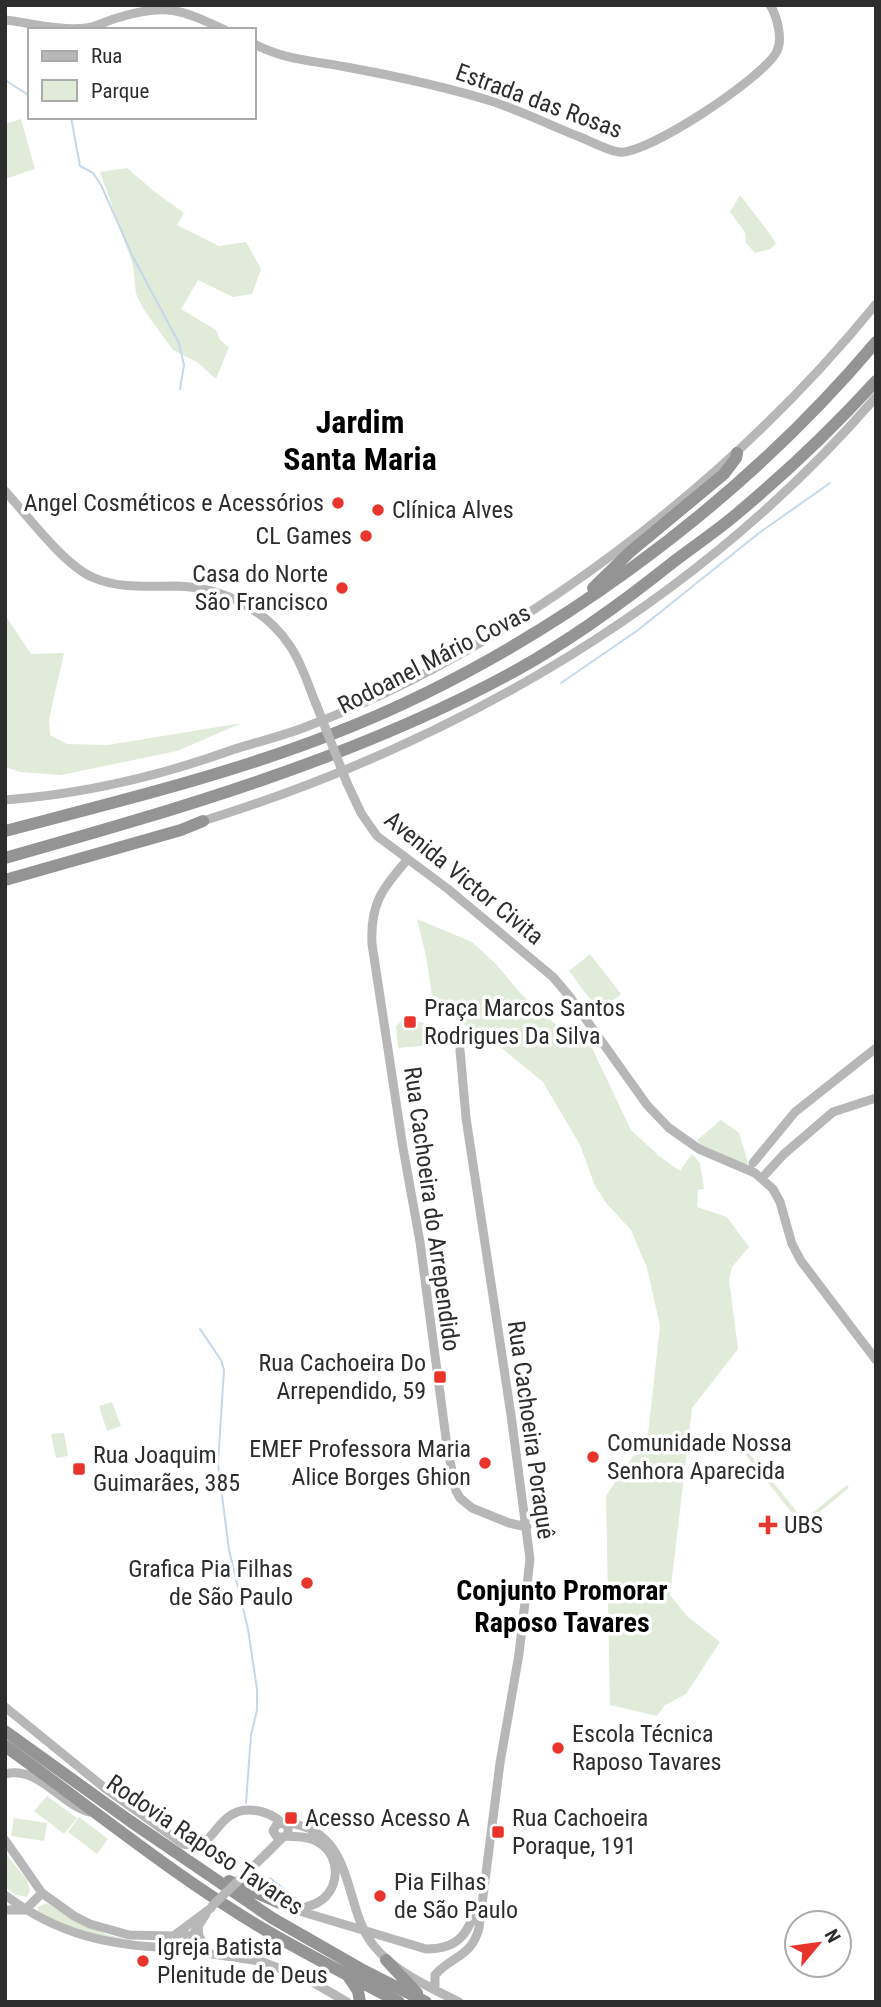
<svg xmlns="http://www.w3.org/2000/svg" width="881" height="2007" viewBox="0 0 881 2007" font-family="'Roboto Condensed',sans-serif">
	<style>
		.green { fill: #e1ebda }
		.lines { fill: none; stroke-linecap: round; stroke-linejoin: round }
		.stream { stroke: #c5d8eb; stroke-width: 2 }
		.secondary { stroke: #b7b7b7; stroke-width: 9 }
		.highway { stroke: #949494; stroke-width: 12 }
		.secondary-bridge { stroke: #b7b7b7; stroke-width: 9 }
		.poi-dot { fill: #e8342b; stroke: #fff; stroke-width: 2.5 }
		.labels { text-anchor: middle; stroke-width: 7; stroke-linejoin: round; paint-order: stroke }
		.street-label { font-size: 24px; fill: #2d2d2d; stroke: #fff }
		.poi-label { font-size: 24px; fill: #2d2d2d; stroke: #fff; text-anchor: start }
		.quarter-label { font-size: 28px; font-weight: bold; fill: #000; stroke: #fff }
		.district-label { font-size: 32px; font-weight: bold; fill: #000; stroke: #fff }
	</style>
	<rect width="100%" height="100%" fill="#fff"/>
	<!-- green -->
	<path class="green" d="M21,119l14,50 -30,10v-55z
		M127,168l28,24 29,21 -7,12 42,21 27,-4 15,27 -9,25 -19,3 -35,-17 -17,29 35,21 4,10 9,7 -13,32 -19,-17 -24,-12 -29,-40 -8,-16 -3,-29 -33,-93z
		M740,195l33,43 3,6 -6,5 -15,4 -9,-10 -1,-11 -15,-20z
		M7,618l24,36 33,-1 -15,66 1,16 17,9 41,1 134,-22 -65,28 -116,24 -41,-3 -15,-5z
		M417,919l55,23 24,22 25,30 39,34 32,20 39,82 28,26 21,15 12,-17 8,9 4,26 -6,1 -1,17 30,10 22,30 -17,20 -3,12 9,70 -46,59 -22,187 17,21 33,26 -34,52 -21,11 -8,11 -47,-11 -4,-209 42,-62 12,-108 -13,-58 -16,-38 -24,-26 -12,-18 -15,-41 -37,-63 -55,-45 -54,-29 -8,-52z
		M590,954l31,40 -22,17 -30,-40z
		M404,1019c17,2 39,8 47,24l-53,5 -2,-22z
		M721,1120l18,13 9,29 -1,3 -46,-20 -4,-5z
		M112,1402l9,24 -14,5 -8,-25z
		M64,1433l4,23 -12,2 -5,-24z
		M744,1447l58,71h4l41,-33 2,3 -39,32 -8,2 -6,-4 -55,-69z
		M47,1796l30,22 -13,16 -30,-23z
		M79,1817l29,22 -11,15 -29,-22z
		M14,1818l33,5 -3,18 -33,-5z
		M5,1853l22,27 3,10 -3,7 -11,-2 -11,-8z
		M47,1903l27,18 35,14 20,5c-25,1 -68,-15 -91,-28v-5z"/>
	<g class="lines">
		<!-- stream -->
		<path class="stream" d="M5,6l1,-1
			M5,80l25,16
			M71,117l9,49 13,7 8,12 32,72 46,86 5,22 -4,24
			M561,683l77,-53 121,-97 71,-50
			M200,1329l21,31 3,10 -6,94 11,86 19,79 9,60v21l-6,25 -5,68
			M270,1878l30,24"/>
		<!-- secondary -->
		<path class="secondary" d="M5,20c26,3 55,11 81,8 11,-1 20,-7 31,-10 49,-15 63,-9 108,12
			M254,44c34,17 56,16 92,23 49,9 97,19 145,34 30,10 59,24 89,36 13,5 25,13 39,15 27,4 147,-76 158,-101 6,-12 0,-35 -7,-46
			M5,491c22,24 59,74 87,86 26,12 56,9 84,9 44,1 89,22 114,60 12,17 18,39 26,58
			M347,783l14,30 16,23 71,53 105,88 17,20 77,108 22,23 30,21 56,24 18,16 7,13 12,42 9,17 75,99
			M5,800c77,-6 155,-24 227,-50 25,-8 51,-14 76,-24 212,-81 425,-246 568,-422
			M203,821c257,-80 496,-219 673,-424
			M407,860c-25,30 -37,43 -35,84l31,204 17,94 27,204 9,45 4,7 12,10 37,15 18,4
			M753,1163l42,-51 81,-64
			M762,1178l22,-24 49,-42 43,-14
			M5,1707l101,82 77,55c29,6 29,-17 48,-29 15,-10 39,-4 51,8
			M5,1774c34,-9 55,31 85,38
			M285,1824l3,4v6l-4,3h-7l-4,-6 4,-7c10,-2 21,0 31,4 47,21 37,83 66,118 21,26 55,41 85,56
			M286,1836c11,1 23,0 32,6 21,12 23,42 5,57 -7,6 -16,8 -25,10
			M5,1840l37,53 32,23 16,8 39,11 45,1 9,-4 6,5v9l-6,5 -5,-1 -5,-5 1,-9
			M265,1855l17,-17
			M5,1895c53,40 105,51 170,53
			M5,1910h19
			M25,1910l17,-17
			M296,1910l130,39c33,0 41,-15 52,-43
			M198,1926l1,10 8,14
			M176,1934l35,-26
			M190,1939l16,-25
			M185,1950l75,11 49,19 38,22
			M435,1990v-15c16,-19 37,-18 44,-47l21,-165 19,-109 11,-95 -19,-144 -45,-297 -6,-68"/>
		<!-- highway -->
		<path class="highway" d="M593,588l37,-36 94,-78 12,-16 1,-5
			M5,831c111,-29 223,-56 330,-98 202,-79 401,-225 541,-391
			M5,858c174,-49 351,-100 510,-187 56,-31 107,-68 157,-108 22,-17 45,-32 67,-51 49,-41 94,-84 137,-131
			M5,880l176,-50 22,-9
			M5,1731l125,90 142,97 89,51 65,33
			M5,1746c87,62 170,131 262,185 43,25 88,48 132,71
			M229,1881l67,29
			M386,1960l31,33
			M348,1976l10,15 2,11"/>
		<!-- secondary-bridge -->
		<path class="secondary-bridge" d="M316,704l31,79
			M212,1906l53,-51"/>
	</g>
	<!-- markers -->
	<g class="poi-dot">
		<circle cx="338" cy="503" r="7"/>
		<circle cx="378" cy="510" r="7"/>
		<circle cx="366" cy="536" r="7"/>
		<circle cx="342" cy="588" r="7"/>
		<rect x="403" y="1015" width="14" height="14" rx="3.5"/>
		<rect x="433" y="1370" width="14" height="14" rx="3.5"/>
		<circle cx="593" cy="1457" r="7"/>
		<circle cx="485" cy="1463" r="7"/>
		<rect x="72" y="1462" width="14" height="14" rx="3.5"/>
		<path d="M764.5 1514.5h7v7h7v7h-7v7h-7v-7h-7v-7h7z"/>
		<circle cx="307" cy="1583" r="7"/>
		<circle cx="558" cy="1748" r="7"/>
		<rect x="284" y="1811" width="14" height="14" rx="3.5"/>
		<rect x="491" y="1825" width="14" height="14" rx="3.5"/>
		<circle cx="380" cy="1896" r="7"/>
		<circle cx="143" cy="1961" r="7"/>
	</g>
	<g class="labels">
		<!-- street labels -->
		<g class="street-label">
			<text transform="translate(539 101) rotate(20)" y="8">Estrada das Rosas</text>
			<text transform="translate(434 659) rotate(-27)" y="8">Rodoanel Mário Covas</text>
			<text transform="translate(464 878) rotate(39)" y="8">Avenida Victor Civita</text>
			<text transform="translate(432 1209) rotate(82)" y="8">Rua Cachoeira do Arrependido</text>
			<text transform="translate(531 1430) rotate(82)" y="8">Rua Cachoeira Poraquê</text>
			<text transform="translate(205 1845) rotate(34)" y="8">Rodovia Raposo Tavares</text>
		</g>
		<!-- poi labels -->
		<g class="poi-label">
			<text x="324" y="511" text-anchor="end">Angel Cosméticos e Acessórios</text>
			<text x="392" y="518">Clínica Alves</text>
			<text x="352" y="544" text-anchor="end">CL Games</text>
			<text x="328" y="582" text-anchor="end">Casa do Norte<tspan x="328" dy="28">São Francisco</tspan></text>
			<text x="424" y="1016">Praça Marcos Santos<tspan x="424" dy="28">Rodrigues Da Silva</tspan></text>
			<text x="426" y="1371" text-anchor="end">Rua Cachoeira Do<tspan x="426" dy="28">Arrependido, 59</tspan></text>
			<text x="607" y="1451">Comunidade Nossa<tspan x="607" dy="28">Senhora Aparecida</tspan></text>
			<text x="471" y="1457" text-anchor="end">EMEF Professora Maria<tspan x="471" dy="28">Alice Borges Ghion</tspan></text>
			<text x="93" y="1463">Rua Joaquim<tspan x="93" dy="28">Guimarães, 385</tspan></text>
			<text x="784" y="1533">UBS</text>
			<text x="293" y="1577" text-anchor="end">Grafica Pia Filhas<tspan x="293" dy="28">de São Paulo</tspan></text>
			<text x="572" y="1742">Escola Técnica<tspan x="572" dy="28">Raposo Tavares</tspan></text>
			<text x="305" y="1826">Acesso Acesso A</text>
			<text x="512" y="1826">Rua Cachoeira<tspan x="512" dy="28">Poraque, 191</tspan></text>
			<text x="394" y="1890">Pia Filhas<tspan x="394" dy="28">de São Paulo</tspan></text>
			<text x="157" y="1955">Igreja Batista<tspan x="157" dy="28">Plenitude de Deus</tspan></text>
		</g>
		<!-- quarter labels -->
		<g class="quarter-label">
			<text x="562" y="1600">Conjunto Promorar<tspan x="562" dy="32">Raposo Tavares</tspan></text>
		</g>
		<!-- district labels -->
		<g class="district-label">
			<text x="360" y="433">Jardim<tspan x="360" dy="37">Santa Maria</tspan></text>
		</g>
	</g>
	<!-- border -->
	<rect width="881" height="2007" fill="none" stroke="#2d2d2d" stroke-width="14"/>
	<!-- legend -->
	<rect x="28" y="28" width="228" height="91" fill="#ffffff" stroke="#ababab" stroke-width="2"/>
	<rect x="42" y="51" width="35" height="10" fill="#b7b7b7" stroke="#ababab" stroke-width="2"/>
	<text x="91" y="63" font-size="21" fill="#2d2d2d">Rua</text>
	<rect x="42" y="80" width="35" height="21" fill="#e1ebda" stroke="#ababab" stroke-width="2"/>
	<text x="91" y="98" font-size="21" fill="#2d2d2d">Parque</text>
	<!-- north arrow -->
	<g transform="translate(818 1944) rotate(61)"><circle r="33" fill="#ffffff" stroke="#ababab" stroke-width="2"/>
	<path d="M0-5L12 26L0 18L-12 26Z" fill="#e8342b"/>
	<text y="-10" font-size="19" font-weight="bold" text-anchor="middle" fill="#2d2d2d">N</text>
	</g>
</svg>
